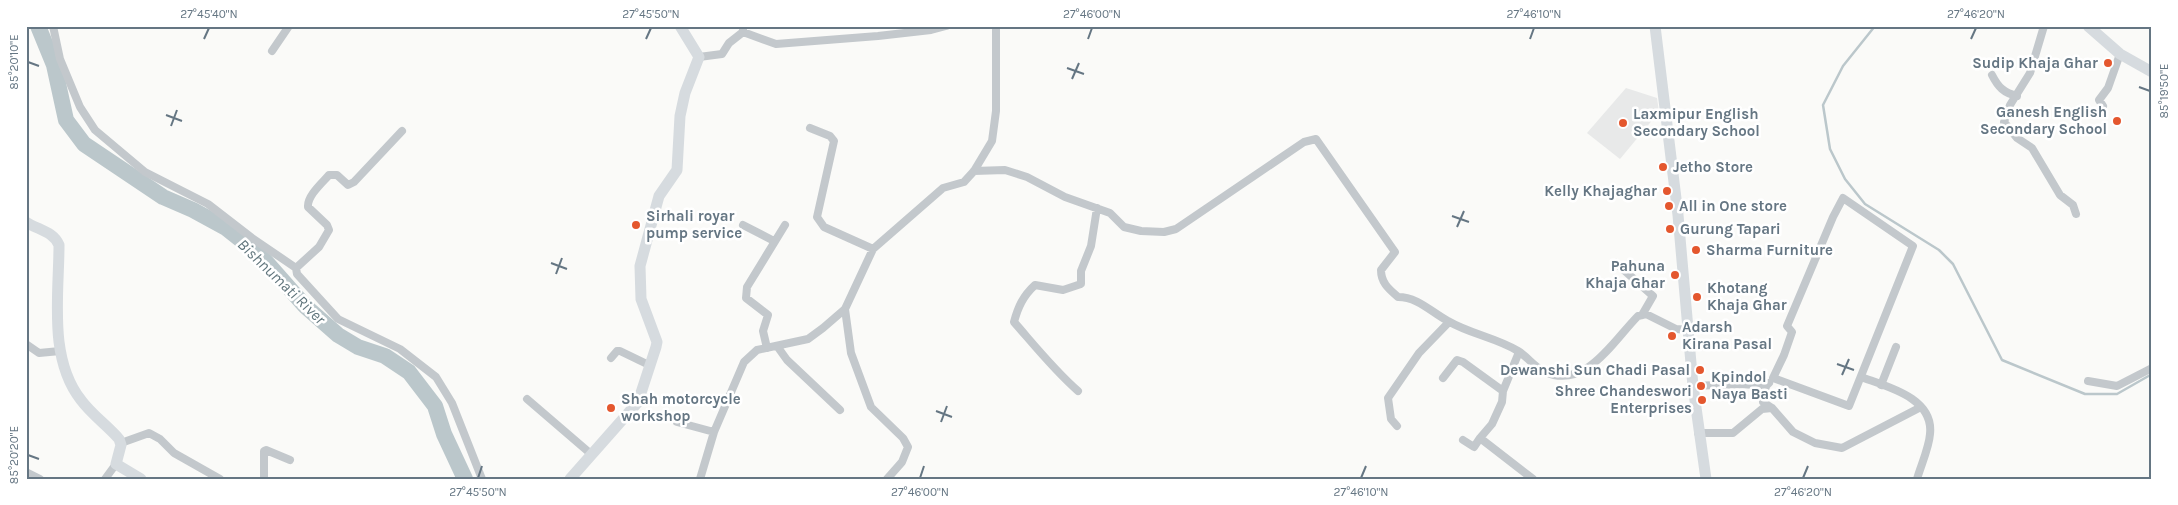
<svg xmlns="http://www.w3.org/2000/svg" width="2178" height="505" viewBox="0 0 2178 505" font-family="Karla,sans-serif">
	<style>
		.built { fill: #e8e9e9 }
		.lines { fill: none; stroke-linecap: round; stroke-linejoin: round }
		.stream { stroke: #bbc7cb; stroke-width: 2.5 }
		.river { stroke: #bbc7cb; stroke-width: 16 }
		.street { stroke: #c3c8cc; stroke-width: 8 }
		.secondary { stroke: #d6dbdf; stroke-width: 11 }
		.ticks { fill: none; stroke: #657683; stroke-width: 2 }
		.poi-dot { fill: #e4572e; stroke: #fff; stroke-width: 2 }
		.labels { text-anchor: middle; stroke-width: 5; stroke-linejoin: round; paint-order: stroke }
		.poi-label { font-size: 15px; font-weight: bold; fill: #657683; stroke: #fff; text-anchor: start }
		.water-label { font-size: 16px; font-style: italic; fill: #60757c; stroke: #fff }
		.neatline { fill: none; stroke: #657683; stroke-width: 2 }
		.ticks-label { font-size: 12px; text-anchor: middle; fill: #657683 }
	</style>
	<rect width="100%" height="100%" fill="#fafaf8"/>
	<!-- built -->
	<path class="built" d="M1626,88l31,10 2,14 -39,47 -33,-26z"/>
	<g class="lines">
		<!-- stream -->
		<path class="stream" d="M1875,26l-32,40 -20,39 7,44 15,30 20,25 74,46 14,14 49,96 83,34h32l35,-20"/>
		<!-- river -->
		<path class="river" d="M38,26l16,39 12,55 18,24 79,53 30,13 33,18 34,27 45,51 33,29 20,12 27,9 24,16 26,34 9,28 21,45"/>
		<!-- street -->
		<path class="street" d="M53,26l7,33 20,48 15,23 50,42 63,32 44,34 44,30
			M2044,26l-14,47 -20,32 -6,17 13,16 15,10 28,47 13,10 3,9
			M743,32l33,12 102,-8 53,-6 15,-4
			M272,51l17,-25
			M699,57l23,-3 7,-11 14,-11v-6
			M1992,75c6,12 12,18 25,21
			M2103,106l-4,-6 9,-12 12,-34
			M810,128l20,8 4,5 -17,76 7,10 49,22
			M402,131l-48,51 -6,3 -11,-10h-8c-7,8 -22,21 -21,32l19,18 2,5 -10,17 -23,21 1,6 41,45 62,30 36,28 16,26 30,76
			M974,171l31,-1 22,7 38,20 45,16 14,14 17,4 23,1 12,-3 128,-87 12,-3 79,113 -14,18c0,13 8,19 17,27 20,0 33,15 50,24 22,13 49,17 70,30 10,6 16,16 27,21 41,18 68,-31 93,-56l8,-2 30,15 14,1
			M1843,198l70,48 -64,160 -76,-28 11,-23 8,-23 -5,-6 46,-109z
			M743,225l31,16
			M1616,263l37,33 -11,19
			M845,309l6,44 20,54 32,31 5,9 -6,15 -15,17
			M26,344l13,9 21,-2
			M777,346l10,14 53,50
			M767,348l-4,-17 5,-16 -22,-17 1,-11 38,-62
			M1519,352l-16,39 -1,11 -10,22 -12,14 53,41
			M611,358l6,-7h3l29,14
			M1861,377c27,10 73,21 69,57 -1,14 -9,31 -13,45
			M1443,378l14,-18 6,2 40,29
			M2088,381l29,5 35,-18
			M1881,385l15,-38
			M1693,386l49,-2 24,2 3,-3
			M1766,386l-3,16 9,6 21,24 22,11 27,5 79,-41
			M1078,391c-24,-21 -43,-45 -64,-69 4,-15 9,-26 21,-37l28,5 18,-6v-13l10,-25 6,-38
			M527,399l64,55
			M677,422l37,10
			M1397,426l-6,-7 -3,-21 31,-45 30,-31
			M1698,433h35l29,-24 10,-1
			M1463,440l11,7 6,-9
			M121,443l28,-10 11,6 14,14 46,26
			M26,472l14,7
			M105,479l11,-15
			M264,479v-28l2,-1 24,10
			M700,479l14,-47 30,-70 13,-12 51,-11 15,-11 22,-19 28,-60 70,-61 21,-6 10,-11 18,-30 4,-30v-85"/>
		<!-- secondary -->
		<path class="secondary" d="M1655,26l23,189 15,171 13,93
			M2088,26l32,28 32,18
			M26,222c12,8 27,9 33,23 0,50 -11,113 22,155 11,15 26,25 38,39l2,6 -5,19 25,15
			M570,479l68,-77 18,-55 1,-5 -16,-43 -1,-33 19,-70 18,-26 3,-54 5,-23 14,-36 -19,-31"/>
	</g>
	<!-- ticks -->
	<path class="ticks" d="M204,39l5,-11M646,39l5,-11M1088,39l4,-11M1530,39l4,-11M1971,39l5,-11M28,62l11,4M1067,68l17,6M1072,79l7,-16M2139,87l11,4M166,115l16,6M171,126l6,-16M1452,216l17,6M1457,227l7,-16M551,263l16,6M556,274l6,-16M1837,364l17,6M1842,375l7,-16M936,411l16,6M941,422l6,-16M28,455l11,4M478,478l4,-12M920,478l4,-12M1361,478l5,-12M1803,478l5,-12"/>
	<!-- markers -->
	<g class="poi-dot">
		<circle cx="2108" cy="63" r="5"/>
		<circle cx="2117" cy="121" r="5"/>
		<circle cx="1623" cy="123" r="5"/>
		<circle cx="1663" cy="167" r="5"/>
		<circle cx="1667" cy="191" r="5"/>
		<circle cx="1669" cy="206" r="5"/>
		<circle cx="636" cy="225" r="5"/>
		<circle cx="1670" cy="229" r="5"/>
		<circle cx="1696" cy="250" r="5"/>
		<circle cx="1675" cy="275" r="5"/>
		<circle cx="1697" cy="297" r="5"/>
		<circle cx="1672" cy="336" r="5"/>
		<circle cx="1700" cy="370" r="5"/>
		<circle cx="1701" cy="386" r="5"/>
		<circle cx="1702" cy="400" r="5"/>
		<circle cx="611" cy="408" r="5"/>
	</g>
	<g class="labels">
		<!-- poi labels -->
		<g class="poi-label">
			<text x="2098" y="68" text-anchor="end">Sudip Khaja Ghar</text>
			<text x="2107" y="117" text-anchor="end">Ganesh English<tspan x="2107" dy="17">Secondary School</tspan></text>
			<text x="1633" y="119">Laxmipur English<tspan x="1633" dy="17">Secondary School</tspan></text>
			<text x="1673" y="172">Jetho Store</text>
			<text x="1657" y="196" text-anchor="end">Kelly Khajaghar</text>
			<text x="1679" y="211">All in One store</text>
			<text x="646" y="221">Sirhali royar<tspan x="646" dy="17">pump service</tspan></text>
			<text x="1680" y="234">Gurung Tapari</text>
			<text x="1706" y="255">Sharma Furniture</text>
			<text x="1665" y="271" text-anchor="end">Pahuna<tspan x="1665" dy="17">Khaja Ghar</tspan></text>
			<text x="1707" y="293">Khotang<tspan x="1707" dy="17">Khaja Ghar</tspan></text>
			<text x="1682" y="332">Adarsh<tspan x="1682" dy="17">Kirana Pasal</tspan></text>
			<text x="1690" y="375" text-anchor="end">Dewanshi Sun Chadi Pasal</text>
			<text x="1711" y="382">Kpindol<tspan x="1711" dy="17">Naya Basti</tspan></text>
			<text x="1692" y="396" text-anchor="end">Shree Chandeswori<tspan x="1692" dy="17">Enterprises</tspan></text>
			<text x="621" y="404">Shah motorcycle<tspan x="621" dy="17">workshop</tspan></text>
		</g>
		<!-- water labels -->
		<g class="water-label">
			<text transform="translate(282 281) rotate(44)" y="6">Bishnumati River</text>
		</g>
	</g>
	<!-- border -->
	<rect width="2178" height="505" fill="none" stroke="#ffffff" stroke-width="55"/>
	<rect x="28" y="28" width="2122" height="450" class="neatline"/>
	<g class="ticks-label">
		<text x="209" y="18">27°45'40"N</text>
		<text x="651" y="18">27°45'50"N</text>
		<text x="1092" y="18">27°46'00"N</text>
		<text x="1534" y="18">27°46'10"N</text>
		<text x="1976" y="18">27°46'20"N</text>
		<text transform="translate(14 62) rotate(-90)" y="4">85°20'10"E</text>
		<text transform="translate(2164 91) rotate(-90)" y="4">85°19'50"E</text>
		<text transform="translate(14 455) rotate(-90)" y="4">85°20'20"E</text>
		<text x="478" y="496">27°45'50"N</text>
		<text x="920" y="496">27°46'00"N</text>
		<text x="1361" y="496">27°46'10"N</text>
		<text x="1803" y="496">27°46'20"N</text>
	</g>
</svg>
